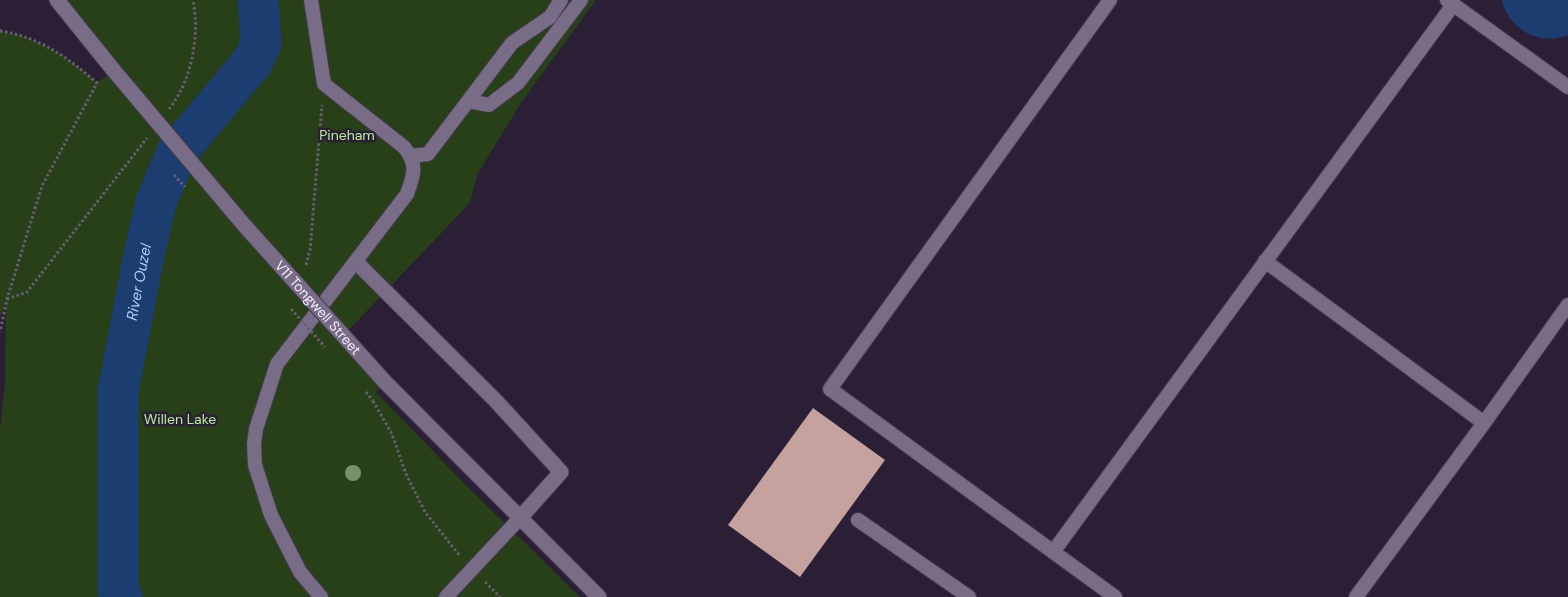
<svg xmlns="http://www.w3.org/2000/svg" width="1568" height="597" viewBox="0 0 1568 597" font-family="'DM Sans',sans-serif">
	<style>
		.green { fill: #274018 }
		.water { fill: #1c3d70 }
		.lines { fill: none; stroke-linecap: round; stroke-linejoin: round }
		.river { stroke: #1c3d70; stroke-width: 41 }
		.building { fill: #c5a29e }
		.lane-casing { stroke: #443b4d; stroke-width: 16 }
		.street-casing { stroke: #443b4d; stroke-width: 17 }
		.secondary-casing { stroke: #443b4d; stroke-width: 17 }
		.path { stroke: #675e71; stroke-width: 3; stroke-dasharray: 2.5 2.5; stroke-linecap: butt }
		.lane { stroke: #786c86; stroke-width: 14 }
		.street { stroke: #786c86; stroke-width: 15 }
		.secondary { stroke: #786c86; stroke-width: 15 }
		.secondary-bridge-casing { stroke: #443b4d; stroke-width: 17; stroke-linecap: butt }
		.path-bridge { stroke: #675e71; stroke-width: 3; stroke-dasharray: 2.5 2.5; stroke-linecap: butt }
		.secondary-bridge { stroke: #786c86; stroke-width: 15 }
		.tree { fill: #77916c }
		.labels { text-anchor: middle; stroke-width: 5; stroke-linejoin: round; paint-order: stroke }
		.park-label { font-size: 14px; fill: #b6ee99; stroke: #2a1f35 }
		.street-label { font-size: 14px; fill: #f4edfc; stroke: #2a1f35 }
		.water-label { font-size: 15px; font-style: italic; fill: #aecefe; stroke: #2a1f35 }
	</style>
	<rect width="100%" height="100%" fill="#2a1f35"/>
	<!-- green -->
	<path class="green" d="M57,0h539l-75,103 -44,72 -7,28 -127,133 42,46 -9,10 88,91 116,114h-580v-167l5,-49 1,-80 -6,16v-286c39,6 67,26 97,51l18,-10z"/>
	<!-- water -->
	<path class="water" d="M1502,0h66v35c-28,12 -60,-6 -66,-35z"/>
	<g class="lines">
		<!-- river -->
		<path class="river" id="s1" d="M122,597l-4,-7v-199l27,-141 11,-48 21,-50 76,-91 8,-18 -3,-43"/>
	</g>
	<!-- building -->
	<path class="building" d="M813,408l72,52 -85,117 -72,-52z"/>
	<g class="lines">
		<defs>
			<path id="lane" d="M311,0l13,84 80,63c14,17 10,28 3,47l-130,170 -21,65 -2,15 1,21 16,50 29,57 21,25
				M1110,0l-280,389 285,208
				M1447,0l121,87
				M468,101l21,4 29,-22 63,-83
				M411,156l17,-2 84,-111 38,-26 11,-17
				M1265,261l219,162
				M858,520l111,77
				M1053,552l400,-547
				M446,597l74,-79
				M1356,597l128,-174 84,-118"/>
			<path id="street" d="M356,262l140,139 65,71 -41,46"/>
			<path id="secondary" d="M57,0l58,72
				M385,382l214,215"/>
		</defs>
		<!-- lane casing -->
		<use href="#lane" class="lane-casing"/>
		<!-- street casing -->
		<use href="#street" class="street-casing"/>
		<!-- secondary casing -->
		<use href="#secondary" class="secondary-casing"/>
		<!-- path -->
		<path class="path" d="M0,31c40,6 67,26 97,52l-55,103 -35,113 -7,33
			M169,109c23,-28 31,-75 24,-109
			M306,265l4,-15 12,-145
			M7,299l20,-7 120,-154
			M373,401l19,33 14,40 19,38 35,44
			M485,582l15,15"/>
		<!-- lane -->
		<use href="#lane" class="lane"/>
		<!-- street -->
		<use href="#street" class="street"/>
		<!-- secondary -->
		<use href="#secondary" class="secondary"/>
		<defs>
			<g id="secondary-bridge">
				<path id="s2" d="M115,72l129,153 141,157"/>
			</g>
		</defs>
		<!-- secondary-bridge casing -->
		<use href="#secondary-bridge" class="secondary-bridge-casing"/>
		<!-- path-bridge -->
		<path class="path-bridge" d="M174,175l11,12
			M291,309l34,38
			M366,392l7,9"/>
		<!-- secondary-bridge -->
		<use href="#secondary-bridge" class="secondary-bridge"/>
	</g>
	<!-- trees -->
	<circle class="tree" cx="353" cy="473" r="8"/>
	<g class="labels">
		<!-- park labels -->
		<g class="park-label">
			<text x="347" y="140">Pineham</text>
			<text x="180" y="424">Willen Lake</text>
		</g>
		<!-- street labels -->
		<g class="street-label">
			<text dy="5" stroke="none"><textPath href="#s2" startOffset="311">V11 Tongwell Street</textPath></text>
		</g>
		<!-- water labels -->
		<g class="water-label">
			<text dy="5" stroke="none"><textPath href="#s1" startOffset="318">River Ouzel</textPath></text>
		</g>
	</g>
</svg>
